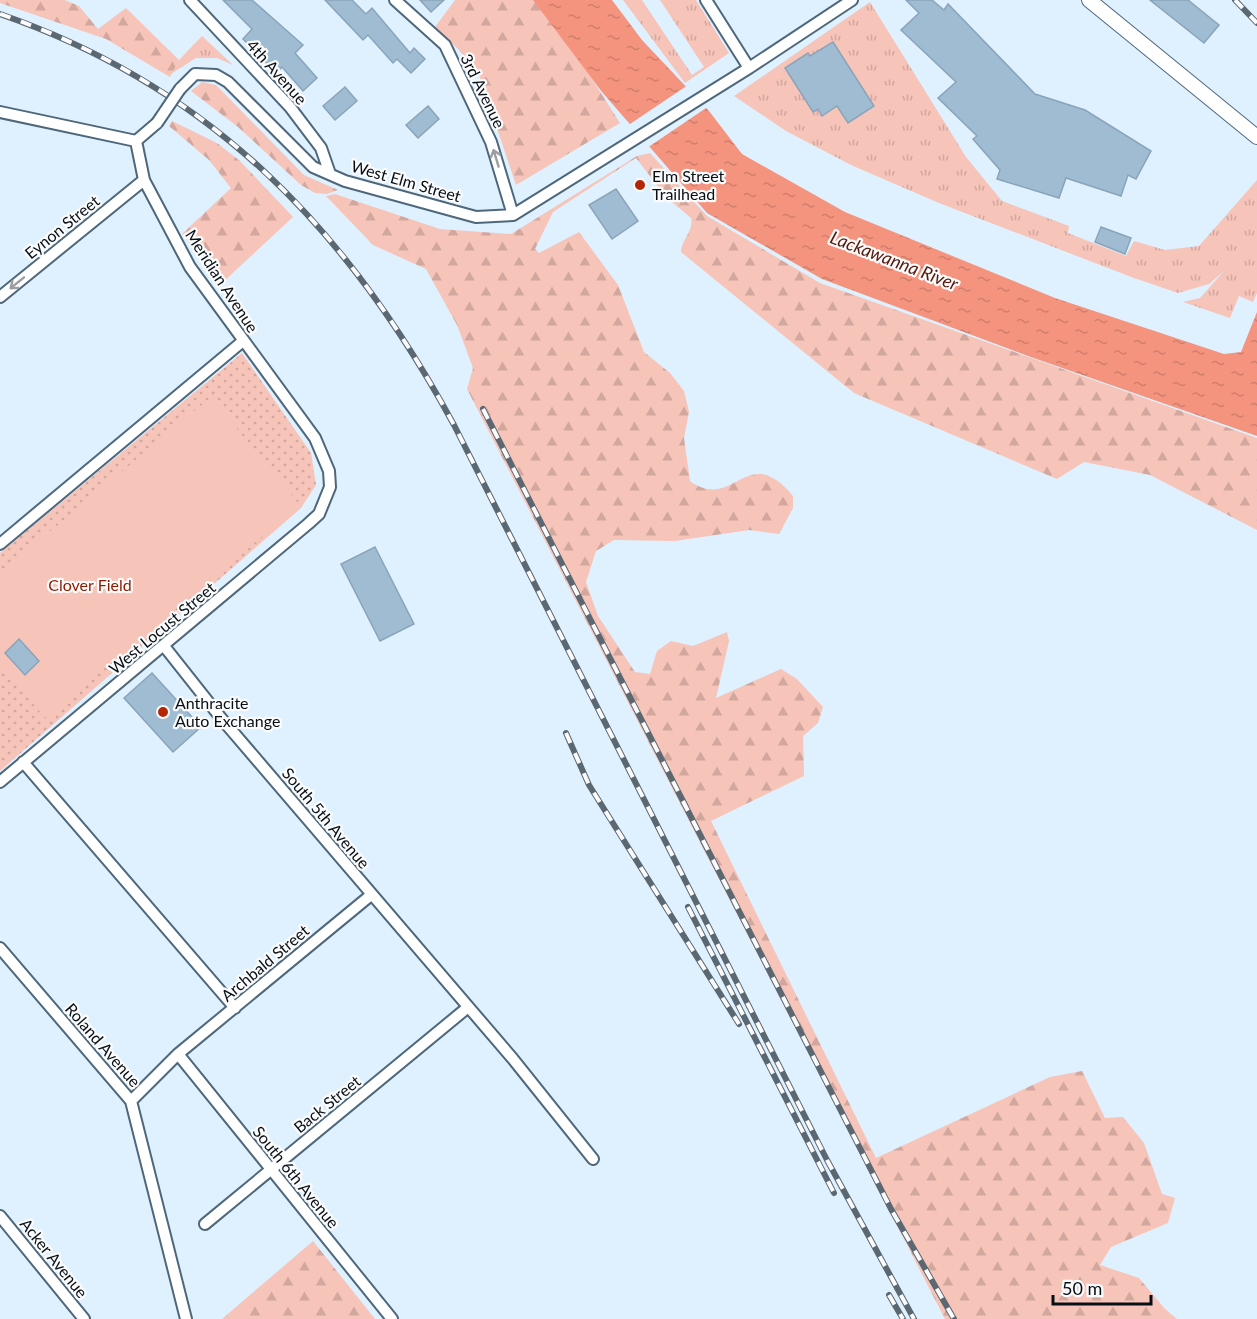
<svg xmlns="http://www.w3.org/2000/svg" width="1257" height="1319" viewBox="0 0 1257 1319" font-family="Lato,sans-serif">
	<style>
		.grass { fill: url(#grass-tufts) }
		.forest { fill: url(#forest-firs) }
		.park { fill: url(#park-dots) }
		.pitch { fill: #f6c4b9 }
		.water { fill: url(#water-ripples) }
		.pier { fill: #dff1ff }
		.building { fill: #a0bcd2; stroke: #89a4b9; stroke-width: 1.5 }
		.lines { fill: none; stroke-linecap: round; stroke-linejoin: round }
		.minor-casing { stroke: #4e677b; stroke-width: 14 }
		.tertiary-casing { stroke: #4e677b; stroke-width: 16 }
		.minor { stroke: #fff; stroke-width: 10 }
		.tertiary { stroke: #fff; stroke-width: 14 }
		.rail-casing { stroke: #5b6771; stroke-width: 6 }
		.rail { stroke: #fbfbfb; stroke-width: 4; stroke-dasharray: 11; stroke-linecap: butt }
		.minor-bridge-casing { stroke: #4e677b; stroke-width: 14; stroke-linecap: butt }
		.minor-bridge { stroke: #fff; stroke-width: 10 }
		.oneway { stroke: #9b9fa2 }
		.poi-dot { fill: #b32704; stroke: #fbfbfb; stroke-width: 2 }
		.labels { text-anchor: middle; stroke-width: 4.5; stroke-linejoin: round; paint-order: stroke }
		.street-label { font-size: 16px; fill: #060f16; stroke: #fbfbfb }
		.poi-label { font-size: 16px; fill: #060f16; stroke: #fbfbfb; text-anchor: start }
		.park-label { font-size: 16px; fill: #8b1b00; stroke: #fbfbfb }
		.water-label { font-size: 18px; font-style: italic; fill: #551a0e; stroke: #fbfbfb }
	</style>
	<defs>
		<pattern id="grass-tufts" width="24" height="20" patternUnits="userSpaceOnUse" patternTransform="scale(1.5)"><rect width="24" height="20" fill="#f6c4b9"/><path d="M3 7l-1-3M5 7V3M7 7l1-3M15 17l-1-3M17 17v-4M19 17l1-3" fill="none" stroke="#d1a79e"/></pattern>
		<pattern id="forest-firs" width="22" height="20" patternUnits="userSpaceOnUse" patternTransform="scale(1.5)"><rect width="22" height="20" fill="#f6c4b9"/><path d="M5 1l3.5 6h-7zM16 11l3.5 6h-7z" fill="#d1a79e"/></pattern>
		<pattern id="park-dots" width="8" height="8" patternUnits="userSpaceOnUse" patternTransform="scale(1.5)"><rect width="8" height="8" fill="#f6c4b9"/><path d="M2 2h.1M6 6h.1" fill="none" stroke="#d1a79e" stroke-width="1.8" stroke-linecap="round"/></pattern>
		<pattern id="water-ripples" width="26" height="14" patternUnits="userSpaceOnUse" patternTransform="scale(1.5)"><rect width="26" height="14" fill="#f4937e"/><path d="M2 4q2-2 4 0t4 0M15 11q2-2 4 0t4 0" fill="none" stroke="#d07e6c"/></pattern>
	</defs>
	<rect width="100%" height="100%" fill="#dff1ff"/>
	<!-- grass -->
	<path class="grass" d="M623,0h19l50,75 12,-8 -44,-67h36l33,53 -44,30z
		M870,2l96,155 36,44 67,25 -1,7 58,23 8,-15 31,9 34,-4 58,-66v113l-4,9 -14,-6 -9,22 -47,-16 17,-4 24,-27 -15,13 -31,9 -44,-15 -195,-75 -88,-38 -65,-34 -52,-35z
		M202,36l31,29 -16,-7h-21l-25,16 8,-14z"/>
	<!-- forest -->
	<path class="forest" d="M0,0h65l14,6 19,23 28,-21 53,52 -9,17 -64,-38 -106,-36z
		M455,0h87l78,123 -104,62 -37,-110 -21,-26 -23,-22z
		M202,82l14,3 88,90 34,15 -11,4 -12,-1 -14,-8 -63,-58 -47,-36z
		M172,121l45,22 23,18 53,56 -71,66 -40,-49 49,-46 -22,-28 -40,-34z
		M650,153l57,63 113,67 437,155v92l-107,-55 -66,-13 -27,17 -203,-86 -173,-141c0,-12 13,-21 10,-34l-25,-21 -30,-39 -83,54 -18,37 4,4 40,-21 39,53 26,67 26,21 14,18 5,21 -5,26 6,43c44,32 57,-41 103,15v12l-14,26 -30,-4 -74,11 -61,-1 -18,11 -10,31 12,34 37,56 15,2 7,-23 14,-10 22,5 34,-14 2,9 -13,57 65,-29 16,10 26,28 -5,16 -15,13 1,40 -93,45 165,337 174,-81 32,-6 23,47 18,-1 21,26 18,51 13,4 -7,25 -57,24 -11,18 39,13 26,31 12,10h-232l-478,-930 6,-21 -16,-43 -31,-56 -53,-24 -47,-49 9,-2 105,35 71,5 126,-78z
		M313,1241l62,78h-153z"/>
	<!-- park -->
	<path class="park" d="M242,353l69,100 5,32 -15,23 -301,263v-218z"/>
	<!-- pitch -->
	<path class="pitch" d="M211,397l89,108 -255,213 -45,-54v-91z"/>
	<!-- water -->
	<path class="water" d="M533,0h79l30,40 67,71 33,43 103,58 210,86 169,56 17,-2 16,-40v124l-229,-80 -206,-77 -115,-66 -105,-121z"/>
	<!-- pier -->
	<path class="pier" d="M688,85l21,21 -62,42 -20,-22z"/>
	<!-- building -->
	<path class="building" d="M223,0h29l51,45 -8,8 22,25 -14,13 -21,-24 -6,6 -33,-34 9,-10z
		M325,0h27l14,14 6,-6 38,45 4,-5 11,11 -14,14 -14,-14 -4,4 -25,-28 -5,5z
		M420,0h24l-13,12z
		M906,0h26l12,10 4,-6 87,90 50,16 66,41 -15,28 -8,-4 -7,21 -55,-18 -7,20 -62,-19 3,-9 -27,-31 4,-3 -39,-38 18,-16 -55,-52 18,-17z
		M1150,0h38l31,25 -15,18z
		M833,42l41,64 -26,17 -11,-17 -15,10 -4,-7 -5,3 -28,-44 23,-15 2,3z
		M345,87l12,14 -22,19 -12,-14z
		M428,106l11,13 -21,19 -12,-13z
		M616,189l22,32 -26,18 -23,-34z
		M1101,227l30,11 -6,16 -30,-12z
		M375,547l39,77 -34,17 -39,-77z
		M19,639l20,22 -14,14 -20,-22z
		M152,673l49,54 -28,25 -49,-54z"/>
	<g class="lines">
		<defs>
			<path id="minor" d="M190,0l100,107 31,41 9,26
				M395,0l50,45 46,97 22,73
				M706,0l43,68
				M180,89l15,-15 21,1 12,7 85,85 32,14 131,36 37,-2 236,-147 103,-68
				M0,112l136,29
				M136,141l21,-18
				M0,297l144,-117
				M0,544l243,-203
				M164,646l57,72 292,341 80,100
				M23,762l212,246
				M0,782l308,-258 11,-10 11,-27 -1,-16 -14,-33 -125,-171 -46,-87 -8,-39
				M0,948l131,153 55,218
				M178,1054l214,265
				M131,1101l47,-47 193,-159
				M0,1216l84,103
				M205,1224l262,-216"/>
			<path id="tertiary" d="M1089,0l168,137"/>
		</defs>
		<!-- minor casing -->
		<use href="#minor" class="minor-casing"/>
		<!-- tertiary casing -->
		<use href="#tertiary" class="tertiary-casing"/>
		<!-- minor -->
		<use href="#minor" class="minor"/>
		<!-- tertiary -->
		<use href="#tertiary" class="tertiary"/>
		<defs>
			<path id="rail" d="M1235,0l22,23
				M0,14c212,73 349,217 454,411l373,735 87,159
				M483,409l408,800 63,110
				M566,733l23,52 150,239
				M688,907l146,286
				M889,1295l14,24"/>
		</defs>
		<!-- rail casing -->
		<use href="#rail" class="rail-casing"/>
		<!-- rail -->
		<use href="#rail" class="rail"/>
		<defs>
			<path id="minor-bridge" d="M157,123l23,-34"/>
		</defs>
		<!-- minor-bridge casing -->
		<use href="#minor-bridge" class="minor-bridge-casing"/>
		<!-- minor-bridge -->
		<use href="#minor-bridge" class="minor-bridge"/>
	</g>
	<!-- one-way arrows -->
	<defs><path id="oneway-shaft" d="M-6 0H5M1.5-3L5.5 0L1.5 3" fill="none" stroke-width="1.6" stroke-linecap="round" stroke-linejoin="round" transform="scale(1.5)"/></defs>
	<g class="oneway">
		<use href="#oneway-shaft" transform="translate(496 158) rotate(-107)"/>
		<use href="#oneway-shaft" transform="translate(17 283) rotate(141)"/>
	</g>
	<!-- markers -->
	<g class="poi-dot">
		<circle cx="640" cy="185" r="6"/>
		<circle cx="163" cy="712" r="6"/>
	</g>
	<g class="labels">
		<!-- street labels -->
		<g class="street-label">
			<text transform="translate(277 72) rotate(48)" y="6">4th Avenue</text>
			<text transform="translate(483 91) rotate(64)" y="6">3rd Avenue</text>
			<text transform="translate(406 181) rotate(16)" y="6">West Elm Street</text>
			<text transform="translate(62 227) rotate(-39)" y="6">Eynon Street</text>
			<text transform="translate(222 281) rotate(57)" y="6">Meridian Avenue</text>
			<text transform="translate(162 628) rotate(-40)" y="6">West Locust Street</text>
			<text transform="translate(326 818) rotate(50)" y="6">South 5th Avenue</text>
			<text transform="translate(265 963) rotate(-40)" y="6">Archbald Street</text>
			<text transform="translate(103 1045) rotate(49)" y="6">Roland Avenue</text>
			<text transform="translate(327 1104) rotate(-39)" y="6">Back Street</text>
			<text transform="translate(296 1177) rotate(51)" y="6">South 6th Avenue</text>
			<text transform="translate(54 1258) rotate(51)" y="6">Acker Avenue</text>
		</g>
		<!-- poi labels -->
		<g class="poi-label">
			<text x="652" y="182">Elm Street<tspan x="652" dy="18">Trailhead</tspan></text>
			<text x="175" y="709">Anthracite<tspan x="175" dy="18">Auto Exchange</tspan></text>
		</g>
		<!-- park labels -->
		<g class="park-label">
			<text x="90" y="591">Clover Field</text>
		</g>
		<!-- water labels -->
		<g class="water-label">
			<text transform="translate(894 261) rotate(21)" y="6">Lackawanna River</text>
		</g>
	</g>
	<!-- scale -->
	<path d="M1053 1295v9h98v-9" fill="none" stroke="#060f16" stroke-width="3"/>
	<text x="1062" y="1295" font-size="18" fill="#060f16" stroke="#fbfbfb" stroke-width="4.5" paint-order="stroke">50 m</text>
</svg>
